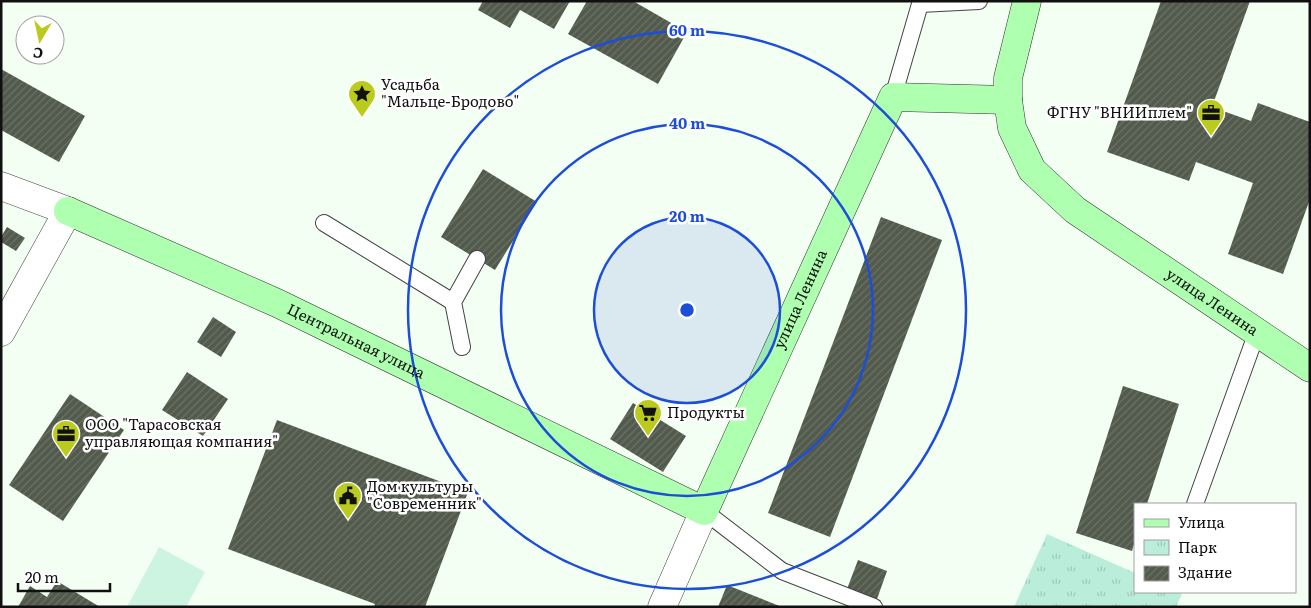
<svg xmlns="http://www.w3.org/2000/svg" width="1311" height="608" viewBox="0 0 1311 608" font-family="Literata,serif">
	<style>
		.park { fill: url(#park-tufts) }
		.pitch { fill: #ccf4e0 }
		.building { fill: url(#building-hatch) }
		.lines { fill: none; stroke-linecap: round; stroke-linejoin: round }
		.lane-casing { stroke: #434343; stroke-width: 18 }
		.street-casing { stroke: #434343; stroke-width: 29 }
		.secondary-casing { stroke: #323232; stroke-width: 29 }
		.lane { stroke: #fff; stroke-width: 16 }
		.street { stroke: #fff; stroke-width: 28 }
		.secondary { stroke: #afffb1; stroke-width: 28 }
		.ring { fill: none; stroke: #1d4ed8; stroke-width: 2.5 }
		.labels { text-anchor: middle; stroke-width: 5; stroke-linejoin: round; paint-order: stroke }
		.poi-label { font-size: 15px; fill: #101010; stroke: #fff; text-anchor: start }
		.street-label { font-size: 15px; fill: #101010; stroke: #fff }
		.centre { fill: #1d4ed8; stroke: #fff; stroke-width: 2.5 }
		.ring-label { font-size: 15px; text-anchor: middle; font-weight: bold; fill: #1d4ed8; stroke: #fff; stroke-width: 5; stroke-linejoin: round; paint-order: stroke }
	</style>
	<defs>
		<pattern id="park-tufts" width="24" height="20" patternUnits="userSpaceOnUse" patternTransform="scale(1.25)"><rect width="24" height="20" fill="#baedda"/><path d="M3 7l-1-3M5 7V3M7 7l1-3M15 17l-1-3M17 17v-4M19 17l1-3" fill="none" stroke="#9fcaba"/></pattern>
		<pattern id="building-hatch" width="6" height="6" patternUnits="userSpaceOnUse" patternTransform="scale(1.25)"><rect width="6" height="6" fill="#525a4c"/><path d="M-1 1l2-2M0 6l6-6M5 7l2-2" fill="none" stroke="#6b7167"/></pattern>
	</defs>
	<rect width="100%" height="100%" fill="#f4fff4"/>
	<!-- park -->
	<path class="park" d="M1047,534l88,39v19h42l5,2 -6,13h-162z"/>
	<!-- pitch -->
	<path class="pitch" d="M159,547l46,25 -19,35h-59z"/>
	<!-- building -->
	<path class="building" d="M483,1h87l-16,28 -34,-19 -10,18 -32,-18z
		M587,1h46l54,31 -29,52 -90,-50z
		M1161,1h89l-38,106 39,14 7,-18 52,19v77l-27,75 -55,-20 25,-71 -57,-21 -7,19 -82,-29z
		M1,69l84,47 -26,46 -58,-32z
		M483,169l54,33 -42,68 -54,-33z
		M881,217l61,23 -112,297 -62,-24z
		M7,227l18,11 -9,13 -15,-9v-5z
		M213,317l23,15 -15,25 -24,-15z
		M187,372l41,27 -25,37 -41,-26z
		M1123,386l56,18 -32,100h-12v37l-3,10 -56,-18z
		M70,394l54,36 -61,91 -54,-36z
		M633,403l53,33 -23,36 -53,-33z
		M277,420l191,72 -43,115h-51l1,-3 -147,-55z
		M858,560l29,11 -10,28 -30,-10z
		M57,581l43,26h-82l12,-21 17,11z
		M727,585l55,22h-64z"/>
	<g class="lines">
		<defs>
			<path id="lane" d="M893,97l27,-93 59,-3
				M324,223l129,79
				M462,347l-9,-45 24,-43
				M1195,504l62,-172
				M704,511l78,60 92,36"/>
			<path id="street" d="M1,186l67,25 -67,121
				M662,607l42,-96"/>
			<g id="secondary">
				<path id="s1" d="M1027,1l-19,77v22l4,28 20,42 43,40 235,158"/>
				<path id="s2" d="M68,211l209,92 427,208 189,-414 115,3"/>
			</g>
		</defs>
		<!-- lane casing -->
		<use href="#lane" class="lane-casing"/>
		<!-- street casing -->
		<use href="#street" class="street-casing"/>
		<!-- secondary casing -->
		<use href="#secondary" class="secondary-casing"/>
		<!-- lane -->
		<use href="#lane" class="lane"/>
		<!-- street -->
		<use href="#street" class="street"/>
		<!-- secondary -->
		<use href="#secondary" class="secondary"/>
	</g>
	<!-- distance rings -->
	<circle cx="687" cy="310" r="93" fill="#1d4ed8" fill-opacity=".12"/>
	<g class="ring">
		<circle cx="687" cy="310" r="93"/>
		<circle cx="687" cy="310" r="186"/>
		<circle cx="687" cy="310" r="279"/>
	</g>
	<!-- icons -->
	<defs>
		<symbol id="sight-pin" viewBox="-11 -11 22 30"><path d="M0 17L-7.5 6A9.5 9.5 0 1 1 7.5 6Z" fill="#bacb1e" stroke="#fff"/><path d="M0-6L1.8-2.2L6-1.7L2.9 1.2L3.7 5.4L0 3.3L-3.7 5.4L-2.9 1.2L-6-1.7L-1.8-2.2Z" fill="#111"/></symbol>
		<symbol id="office-pin" viewBox="-11 -11 22 30"><path d="M0 17L-7.5 6A9.5 9.5 0 1 1 7.5 6Z" fill="#bacb1e" stroke="#fff"/><path d="M-6-3h4V-5.5h4V-3h4V5H-6ZM-1-4.5V-3h2v-1.5ZM-6 0V1H6V0Z" fill="#111"/></symbol>
		<symbol id="supermarket-pin" viewBox="-11 -11 22 30"><path d="M0 17L-7.5 6A9.5 9.5 0 1 1 7.5 6Z" fill="#bacb1e" stroke="#fff"/><path d="M-6-5.5h2.5l.6 2H6L4.5 2H-2.5L-4.4-4H-6ZM-1.5 3.2a1.3 1.3 0 1 0 .1 0ZM3 3.2a1.3 1.3 0 1 0 .1 0Z" fill="#111"/></symbol>
		<symbol id="civic-pin" viewBox="-11 -11 22 30"><path d="M0 17L-7.5 6A9.5 9.5 0 1 1 7.5 6Z" fill="#bacb1e" stroke="#fff"/><path d="M-.6-6.5H3V-4.5H.6V-3L4-1V1h2V6H-6V1h2V-1L-.6-3ZM-1.2 2.5V6h2.4V2.5Z" fill="#111"/></symbol>
	</defs>
	<g fill-rule="evenodd">
		<use href="#sight-pin" x="346" y="78" width="32" height="43"/>
		<use href="#office-pin" x="1195" y="97" width="32" height="43"/>
		<use href="#supermarket-pin" x="632" y="397" width="32" height="43"/>
		<use href="#office-pin" x="50" y="418" width="32" height="43"/>
		<use href="#civic-pin" x="332" y="480" width="32" height="43"/>
	</g>
	<g class="labels">
		<!-- poi labels -->
		<g class="poi-label">
			<text x="381" y="90">Усадьба<tspan x="381" dy="17">"Мальце-Бродово"</tspan></text>
			<text x="1192" y="118" text-anchor="end">ФГНУ "ВНИИплем"</text>
			<text x="667" y="418">Продукты</text>
			<text x="85" y="430">ООО "Тарасовская<tspan x="85" dy="17">управляющая компания"</tspan></text>
			<text x="367" y="492">Дом культуры<tspan x="367" dy="17">"Современник"</tspan></text>
		</g>
		<!-- street labels -->
		<g class="street-label">
			<text dy="5" stroke="none"><textPath href="#s2" startOffset="936">улица Ленина</textPath></text>
			<text dy="5" stroke="none"><textPath href="#s1" startOffset="400">улица Ленина</textPath></text>
			<text dy="5" stroke="none"><textPath href="#s2" startOffset="316">Центральная улица</textPath></text>
		</g>
	</g>
	<circle cx="687" cy="310" r="8" class="centre"/>
	<g class="ring-label">
		<text x="687" y="36">60 m</text>
		<text x="687" y="129">40 m</text>
		<text x="687" y="222">20 m</text>
	</g>
	<!-- border -->
	<rect width="1311" height="608" fill="none" stroke="#101010" stroke-width="5"/>
	<!-- legend -->
	<rect x="1134" y="503" width="162" height="90" fill="#ffffff" stroke="#9f9f9f"/>
	<rect x="1144" y="519" width="25" height="8" fill="#afffb1" stroke="#9f9f9f"/>
	<text x="1178" y="528" font-size="15" fill="#101010">Улица</text>
	<rect x="1144" y="540" width="25" height="15" fill="url(#park-tufts)" stroke="#9f9f9f"/>
	<text x="1178" y="553" font-size="15" fill="#101010">Парк</text>
	<rect x="1144" y="566" width="25" height="15" fill="url(#building-hatch)" stroke="#9f9f9f"/>
	<text x="1178" y="578" font-size="15" fill="#101010">Здание</text>
	<!-- north arrow -->
	<g transform="translate(40 40) rotate(189)"><circle r="24" fill="#ffffff" stroke="#9f9f9f"/>
	<path d="M0-4L9 19L0 12L-9 19Z" fill="#bacb1e"/>
	<text y="-8" font-size="14" font-weight="bold" text-anchor="middle" fill="#101010">С</text>
	</g>
	<!-- scale -->
	<path d="M18 583v8h92v-8" fill="none" stroke="#101010" stroke-width="2.5"/>
	<text x="25" y="583" font-size="15" fill="#101010" stroke="#ffffff" stroke-width="4" paint-order="stroke">20 m</text>
</svg>
